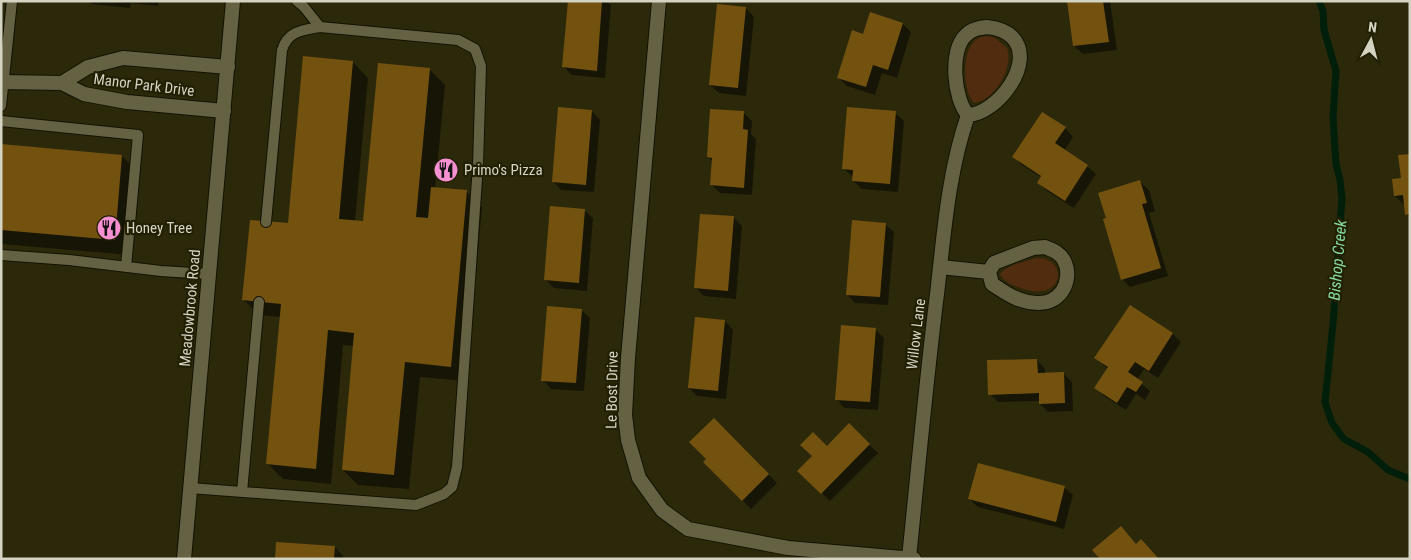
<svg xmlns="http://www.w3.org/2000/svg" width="1411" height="560" viewBox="0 0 1411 560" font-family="'Roboto Condensed',sans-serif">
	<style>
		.green { fill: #522c0e }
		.shadow { fill: #0007 }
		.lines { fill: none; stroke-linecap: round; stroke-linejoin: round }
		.stream { stroke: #001f0b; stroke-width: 7 }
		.building { fill: #735210 }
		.service-casing { stroke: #151200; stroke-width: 12 }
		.minor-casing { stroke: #151200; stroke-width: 16 }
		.tertiary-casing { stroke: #151200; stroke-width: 16 }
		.service { stroke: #656243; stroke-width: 10 }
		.minor { stroke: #656243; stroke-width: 14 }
		.tertiary { stroke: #656243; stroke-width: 14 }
		.labels { text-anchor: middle; stroke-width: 4.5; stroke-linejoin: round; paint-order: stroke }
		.street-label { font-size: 15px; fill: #d5d4c3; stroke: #221f03 }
		.poi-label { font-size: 15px; fill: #d5d4c3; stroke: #221f03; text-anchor: start }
		.water-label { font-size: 16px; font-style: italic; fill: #85db9f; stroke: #221f03 }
	</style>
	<rect width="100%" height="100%" fill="#2c290b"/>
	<!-- green -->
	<path class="green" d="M987,36l8,2 12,10c7,20 -12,52 -33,55 -11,-11 -12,-48 -1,-60 4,-5 8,-6 14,-7z
		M1036,258c34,-1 29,48 -18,29 -7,-3 -14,-5 -18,-13 9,-10 24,-12 36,-16z"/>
	<!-- shadow -->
	<path class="shadow" d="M89,1h70l-1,5 -27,-3 -1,5 -38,-4z
		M569,1h37l5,4 -6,73 -33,-3 -8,-8z
		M1069,1h41l7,49 -34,4 -9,-8z
		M746,8l8,9 -8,79 -27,-3 -9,-8z
		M871,14l32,10 8,8 -14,46 -15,-5 -7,22 -28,-9 -9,-9 26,-41z
		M353,62l15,16 -13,143 9,1 65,-153 16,16 -10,104 32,3 15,15 -16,174 -46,-4 -11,112 -51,-4 -15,-15 11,-124 -11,-1 -12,139 -48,-5 -15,-15 13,-147 -22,-2 -15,-15 45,-75z
		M592,111l8,9 -6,72 -33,-2 -8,-9z
		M744,113l8,8 -1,13 5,5 -4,56 -32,-2 -8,-8 1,-23 -5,-5z
		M895,113l9,8 -6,71 -36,-3 -9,-8v-4l-10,-9z
		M1065,128l8,9 -9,14 23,15 9,8 -22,34 -27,-17 -8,-8 3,-5 -20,-13 -8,-8z
		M1,145l121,11 15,15 -7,84 -129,-11z
		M1410,155v62l-3,-3 -2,-10h-2l-8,-8z
		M1140,182l9,8 6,21 -6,2 19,63 -38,11 -8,-8 -14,-60z
		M584,210l9,8 -6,73 -33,-3 -8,-8z
		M734,218l8,8 -6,73 -32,-3 -9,-9z
		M885,224l9,8 -6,73 -33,-2 -8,-9z
		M1130,306l43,28 8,8 -23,36 -14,-9 -7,11 13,11 -5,9 -9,-6 -10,16 -22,-14 -8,-9 12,-18 -12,-11z
		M581,310l9,8 -6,73 -33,-2 -8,-9z
		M725,321l8,9 -7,69 -29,-3 -8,-8z
		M875,329l9,9 -6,72 -33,-2 -9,-9z
		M1037,360l8,9v5h19l8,8 1,29 -25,1 -8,-8v-3l-42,1 -8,-8z
		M714,419l63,64 -26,26 -46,-47 3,-3z
		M849,425l29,28 -48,48 -31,-30 28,-24z
		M1064,487l9,8 -9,34 -86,-22 -9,-8z
		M335,547l8,9v3h-66z"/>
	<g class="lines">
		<!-- stream -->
		<path class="stream" d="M1319,1l4,10 1,19 12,41 -3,47 3,46 4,16 2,18 -9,126 -8,78 7,21 12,16 24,13 20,18 22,9"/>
	</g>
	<!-- building -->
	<path class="building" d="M568,1h34l-5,70 -35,-4z
		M1067,1h36l6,41 -36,4z
		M717,4l29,3 -8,81 -29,-3z
		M870,12l33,11 -15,47 -15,-5 -7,22 -29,-9 15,-48 11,4z
		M303,56l50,5 -14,158 24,2 15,-158 52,5 -14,149 12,1 3,-31 36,3 -16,177 -46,-5 -11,113 -52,-5 12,-137 -26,-3 -12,139 -50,-5 15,-160 -39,-4 8,-80 38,3z
		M558,107l34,3 -6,75 -34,-3z
		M847,107l49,4 -6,73 -38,-3 1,-11 -11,-1z
		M710,109l34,2 -1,18 5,1 -4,58 -34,-3 2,-27 -5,-1z
		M1042,112l24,15 -11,16 33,22 -23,36 -28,-18 4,-7 -29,-19z
		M1,144l121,11 -7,85 -114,-10z
		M1410,154v60l-5,1 -2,-20 -9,1 -2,-17 9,-1 -3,-23z
		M1140,180l7,23 -5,1 19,64 -40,12 -18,-61 3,-1 -8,-25z
		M550,206l35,3 -6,74 -35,-3z
		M700,214l34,2 -6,75 -34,-3z
		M852,220l34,3 -6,74 -34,-2z
		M1130,305l43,28 -24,38 -14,-9 -7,10 15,10 -7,10 -9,-5 -10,16 -23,-15 14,-21 -14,-9z
		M547,306l35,3 -6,74 -35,-2z
		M695,317l30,3 -7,71 -30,-3z
		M841,325l35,3 -6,74 -35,-2z
		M1037,359l1,14 26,-1 1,31 -26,1v-11l-51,2 -1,-35z
		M714,418l55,56 -27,27 -39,-39 3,-3 -17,-17z
		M849,423l21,21 -49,50 -24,-23 15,-15 -12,-11 13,-13 14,14z
		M978,463l87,23 -9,36 -88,-23z
		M1121,526l15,18 5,-5 18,20h-59l-8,-9z
		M276,542l59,4 -1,13h-59z"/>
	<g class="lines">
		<defs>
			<path id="service" d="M1,106l11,-105
				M1,121l137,14 -12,132
				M266,222l16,-172c6,-19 20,-20 38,-23
				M1,255l68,5 92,11 48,3
				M190,488l226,17 28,-11 8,-7 5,-20 21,-302 3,-99 -6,-17 -17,-9 -138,-13 -16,-20 -7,-6
				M242,492l17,-190"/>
			<path id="minor" d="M659,1l-31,357 -3,57 3,25 11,38 23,32 26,19 100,19 126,11
				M987,27c9,1 18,3 25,10 25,25 -15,77 -44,78 -14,-15 -19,-65 -2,-80 6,-6 13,-7 21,-8z
				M1,82l61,1 22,11 43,8 97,9
				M62,83l26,-16 35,-9 105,9
				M1045,247c4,2 8,3 11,5 17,11 14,39 -4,48 -9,5 -23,3 -34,-1 -9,-3 -18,-10 -26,-15l-3,-12 5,-9 39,-15z
				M940,267l49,5
				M909,558c9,-88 17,-176 28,-264 7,-60 11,-121 31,-179"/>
			<path id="tertiary" d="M184,559l49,-558"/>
		</defs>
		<!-- service casing -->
		<use href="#service" class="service-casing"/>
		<!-- minor casing -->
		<use href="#minor" class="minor-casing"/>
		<!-- tertiary casing -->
		<use href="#tertiary" class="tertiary-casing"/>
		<!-- service -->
		<use href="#service" class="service"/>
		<!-- minor -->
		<use href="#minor" class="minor"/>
		<!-- tertiary -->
		<use href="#tertiary" class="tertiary"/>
	</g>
	<!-- icons -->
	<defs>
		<symbol id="restaurant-disc" viewBox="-11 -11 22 22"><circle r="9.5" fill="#f690d1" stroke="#221f03"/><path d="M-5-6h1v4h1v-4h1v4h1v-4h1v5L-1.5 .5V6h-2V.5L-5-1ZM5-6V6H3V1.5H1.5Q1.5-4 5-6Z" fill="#111"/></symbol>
	</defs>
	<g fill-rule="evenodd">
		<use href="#restaurant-disc" x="432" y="156" width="28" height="28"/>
		<use href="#restaurant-disc" x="95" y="214" width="28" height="28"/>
	</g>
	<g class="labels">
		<!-- street labels -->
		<g class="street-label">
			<text transform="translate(144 85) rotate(7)" y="5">Manor Park Drive</text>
			<text transform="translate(190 308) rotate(-85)" y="5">Meadowbrook Road</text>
			<text transform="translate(916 334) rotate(-83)" y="5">Willow Lane</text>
			<text transform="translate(612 390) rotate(-89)" y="5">Le Bost Drive</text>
		</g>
		<!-- poi labels -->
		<g class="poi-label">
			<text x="464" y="175">Primo's Pizza</text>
			<text x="126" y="233">Honey Tree</text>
		</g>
		<!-- water labels -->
		<g class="water-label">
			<text transform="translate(1337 260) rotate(-85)" y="6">Bishop Creek</text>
		</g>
	</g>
	<!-- border -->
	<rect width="1411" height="560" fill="none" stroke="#d5d4c3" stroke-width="5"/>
	<!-- north arrow -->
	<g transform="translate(1371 40) rotate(7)" stroke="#221f03" stroke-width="4" paint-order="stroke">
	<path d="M0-4L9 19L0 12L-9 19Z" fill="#d5d4c3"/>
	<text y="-8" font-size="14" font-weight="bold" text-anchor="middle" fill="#d5d4c3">N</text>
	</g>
</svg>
